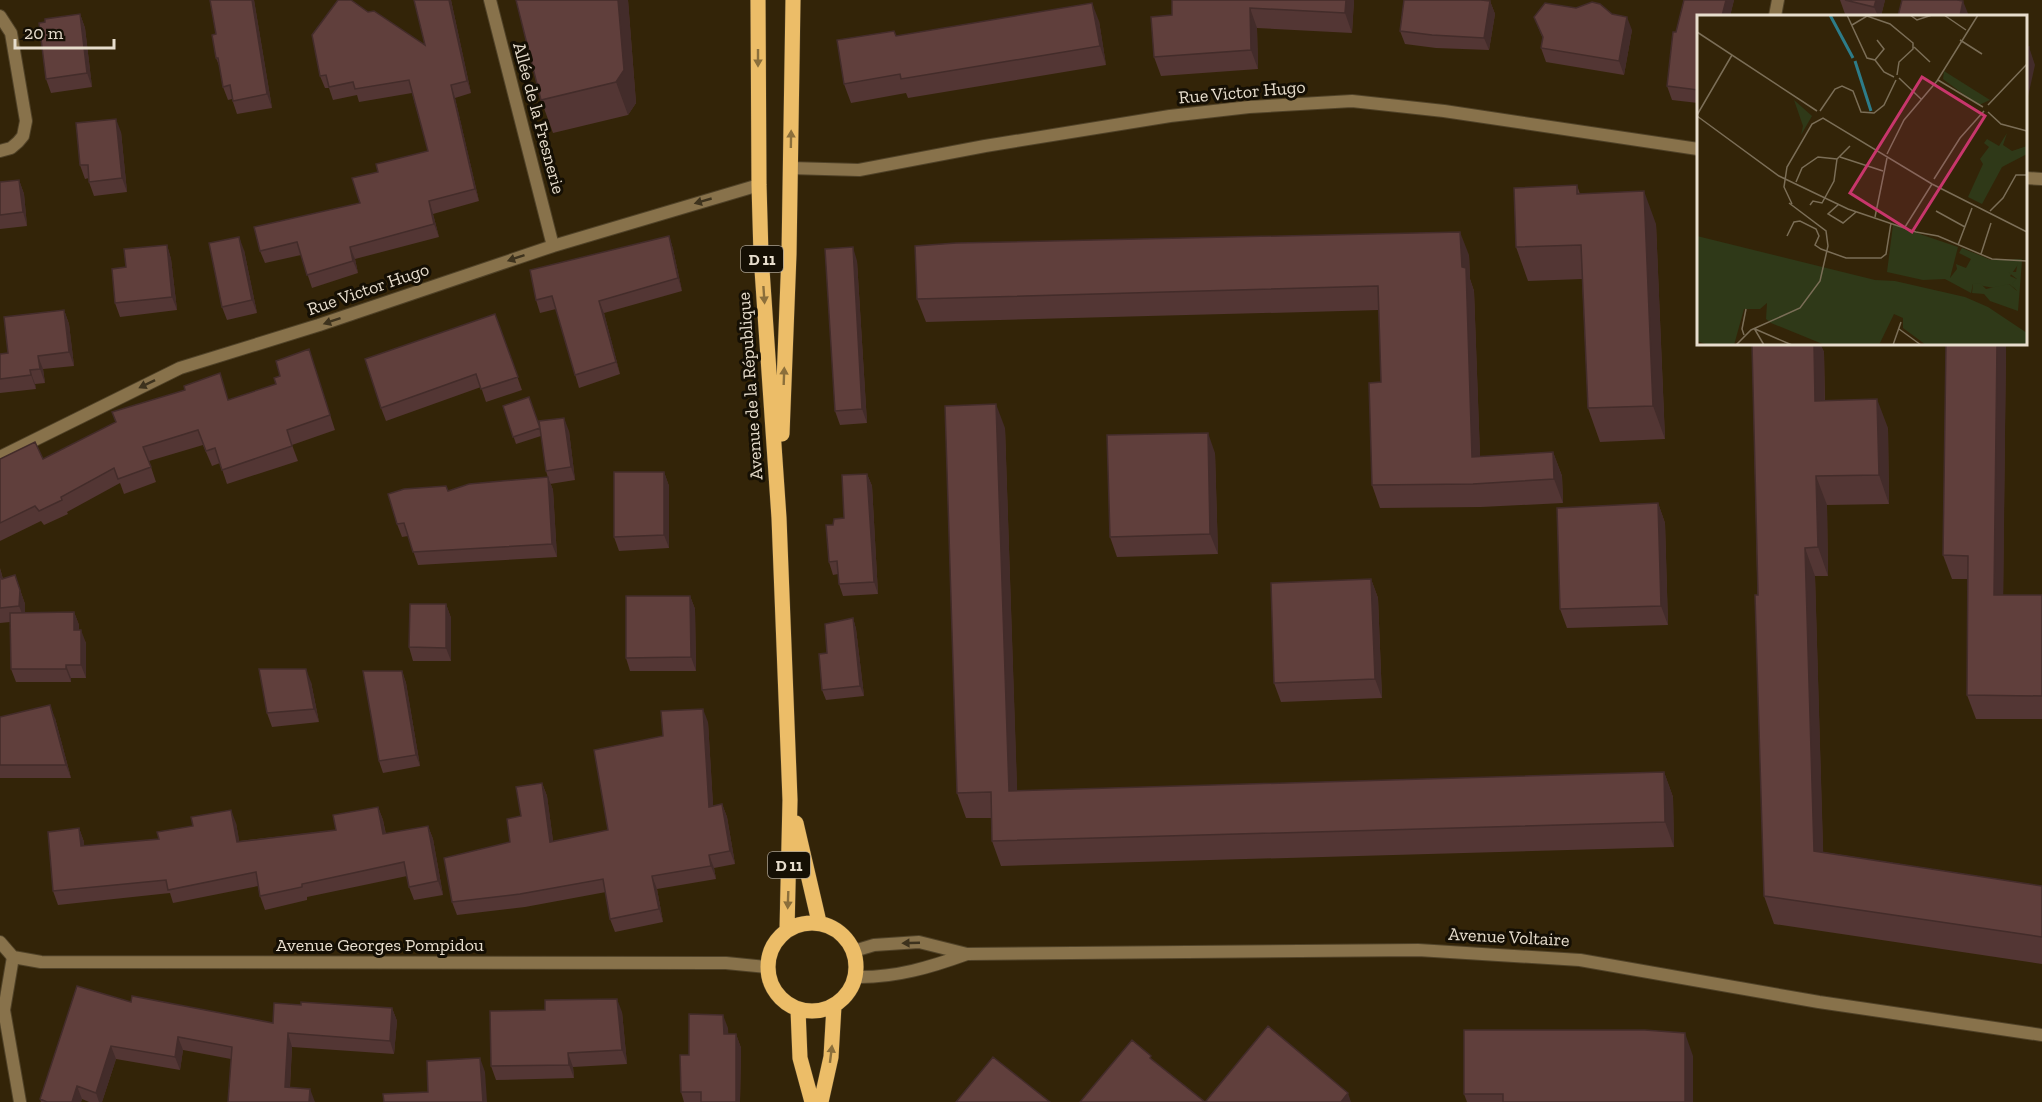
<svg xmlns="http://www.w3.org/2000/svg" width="2042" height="1102" viewBox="0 0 2042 1102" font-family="'Zilla Slab',serif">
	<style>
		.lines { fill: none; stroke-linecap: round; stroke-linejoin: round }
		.minor-casing { stroke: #504228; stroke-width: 14 }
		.tertiary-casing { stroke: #504228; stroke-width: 14 }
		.primary-casing { stroke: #504228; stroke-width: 16 }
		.minor { stroke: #88724b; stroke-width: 12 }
		.tertiary { stroke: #88724b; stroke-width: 12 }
		.primary { stroke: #ecbd68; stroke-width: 15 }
		.wall { fill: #533634 }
		.shaded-wall { fill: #432c2a }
		.building { fill: #603f3c; stroke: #432c2a; stroke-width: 1.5 }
		.oneway { fill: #8b6f3b }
		.oneway2 { fill: #3d321d }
		.labels { text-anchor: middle; stroke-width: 6; stroke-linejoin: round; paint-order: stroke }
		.shield { fill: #150f04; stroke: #a89f91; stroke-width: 1.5 }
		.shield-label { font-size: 16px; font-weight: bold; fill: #e7ddcd }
		.street-label { font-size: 18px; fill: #e7ddcd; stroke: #150f04 }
		.inset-river { fill: none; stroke: #2d7c89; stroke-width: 3 }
		.inset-road { fill: none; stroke: #7b6e57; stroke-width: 1.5 }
		.view { fill: #c8366c; fill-opacity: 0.15; stroke: #c8366c; stroke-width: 3 }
		.inset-edge { fill: none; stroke: #e7ddcd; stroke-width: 3 }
	</style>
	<rect width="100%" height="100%" fill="#332408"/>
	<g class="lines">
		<defs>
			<path id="minor" d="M490,0l63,246
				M0,16l11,17 15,88 -3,15 -5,6 -7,6 -11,3
				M1775,16l3,-16
				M0,457l180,-89 139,-43 234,-79 206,-61
				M13,957l-9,53 16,92"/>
			<path id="tertiary" d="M790,168l69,2 126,-24 185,-30 79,-9 103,-6 92,10 254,38
				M2026,178l16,1
				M0,942l13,15 28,5 685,1 41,4
				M854,951l20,-6 45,-3 48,12 451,-4 162,10 239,42 223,33
				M856,977c39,1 75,-10 111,-23"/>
			<path id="primary" d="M758,0l1,185 2,70 18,263 11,282 -3,130
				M782,434l7,-180 4,-254
				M796,823l23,99
				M768 967a44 44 0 1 1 88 0a44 44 0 1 1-88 0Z
				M798,1010l2,48 12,44
				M821,1102l10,-45 3,-51"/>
		</defs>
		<!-- minor casing -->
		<use href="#minor" class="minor-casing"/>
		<!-- tertiary casing -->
		<use href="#tertiary" class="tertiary-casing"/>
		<!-- primary casing -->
		<use href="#primary" class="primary-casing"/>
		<!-- minor -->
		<use href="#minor" class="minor"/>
		<!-- tertiary -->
		<use href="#tertiary" class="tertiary"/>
		<!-- primary -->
		<use href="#primary" class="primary"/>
	</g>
	<!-- wall -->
	<path class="wall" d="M210,0h44l18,108 -35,6 -5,-15 -4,1 -5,-13 -3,-19 -4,-10v-24z
		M451,0l20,93 -16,5 24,103 -46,13 6,23 -84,22 3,14 -46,15 -11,-33 -36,8 -5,-12 100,-48 18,-31 50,-21 -16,-58 -53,9 -2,-7 -24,5 -4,-12h-4l-5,-12 48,-64 57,33z
		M516,0h112l8,103 -8,12 -75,18 -12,-33z
		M1354,0l-2,33 -95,-5 1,41 -97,7 -7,-19 18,-42z
		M1684,0h50l-4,16h-32v87l-26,-3 -5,-14 9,-54z
		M1840,0h45l-4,16h-25l-11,-2z
		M1490,1l5,13 -6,36 -53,-2 -31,-4 -5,-13z
		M80,14l5,14 7,59 -41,6 -5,-14 -1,-57z
		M1534,17l98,13 -8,45 -78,-13 -5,-14 2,-9z
		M1099,21l7,44 -198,33 -2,-5 -55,10 -7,-19 52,-48z
		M121,132l6,60 -33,4 -5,-14v-4l-4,1 -5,-14z
		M19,180l5,14 3,32 -27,3v-47z
		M1577,185l3,9 76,30 9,215 -65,3 -12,-34 -6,-129 -54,2 -12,-34z
		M669,236l4,13 9,42 -78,22 16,61 -41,14 -23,-79 -16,4 -4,-13z
		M167,245l4,14 6,51 -57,7 -5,-14 11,-36z
		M244,250l13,63 -30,7 -5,-13z
		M1469,255l1,24 4,12 6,166 73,-5 9,24 1,27 -82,4 -101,1 -8,-23 9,-103 -2,-72 -453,12 -9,-23z
		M857,261l10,162 -27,2 -5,-14z
		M64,310l5,14 5,42 -31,3 2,14 -10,1 1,5 -36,4v-39l8,-1z
		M495,314l27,76 -36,12 -5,-15 -95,34 -5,-13z
		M1752,344h68l4,8 1,49 63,27 1,76 -62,1 1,71h-13l8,276 219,34v78l-268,-40 -10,-28z
		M2006,344l-3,251h39v124h-66l-9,-24 1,-116h-16l-9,-24z
		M309,349l26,81 -43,15 6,16 -71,23 -7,-21 -8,3 -9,-21 -54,16 7,21 -32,12 -4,-11 -53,29 1,2 -24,11 -3,-4 -41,20v-82h43l186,-59 47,-16 4,-8z
		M503,406l36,20 30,5 6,49 -25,4 -4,-13 -5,-35 -25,8z
		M1005,428l12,363 647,-19 9,25 1,50 -673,19 -9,-25 -1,-23h-25l-9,-25z
		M1215,453l3,101 -101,3 -7,-20z
		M664,472l5,14v62l-50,3 -5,-14z
		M867,474l5,12 6,108 -35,2 -4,-12 -1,-10 -5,1 -4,-13 4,-37 11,-7z
		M548,477l5,13 4,67 -139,8 -10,-29 -6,1 -5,-13 51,-33z
		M1658,503l7,20 3,102 -101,3 -7,-19z
		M0,568l3,11 12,-4 10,29v9l49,-1 5,13v5l7,13v35h-15v4h-55l-5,-13 -1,-47 -10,1z
		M1371,579l7,19 4,100 -101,4 -7,-19z
		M690,596l5,13 1,62h-66l-4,-13z
		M446,604l5,14v43h-38l-4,-14z
		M853,618l3,11 8,67 -38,4 -4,-10 5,-37z
		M402,671l4,12 14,83 -37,7 -4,-12z
		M311,682l8,40 -47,5 -5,-14z
		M0,717l55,1 16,60h-71z
		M708,722l5,84 9,-2 5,13 8,47 -21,4 2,11 -59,10 6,33 -48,10 -5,-13 -4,-27 -81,15 -68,8 -5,-13 58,-60 11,-26 21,-33 5,13 6,45 55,-11 55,-94z
		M378,807l5,13 3,14 42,-8 5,13 10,56 -29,5 -5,-13 -2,-11 -100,21v3l-42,10 -5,-14 -2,-10 -85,17 -3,-10 -112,12 -5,-14 26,-63 5,14v4l75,-7 77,-16 3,18 97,-11z
		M131,1002l142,21 28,-18 91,3 5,13 -3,33 -102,-7 -2,41 25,14 -84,-43 -48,-9 -3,20 -64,-11 -14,43h-13l-7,-3 -1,3h-40l-1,-3z
		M622,1012l5,52 -54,3 1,11 -78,2 -5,-14z
		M728,1028v6h8l5,14 -1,54h-56l-3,-10z
		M1693,1056v46h-226l-3,-8z"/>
	<!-- shaded-wall -->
	<path class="shaded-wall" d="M252,0h2l18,108 -5,-14z
		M449,0h2l20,93 -4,-12z
		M618,0h10l8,103 -8,12 -12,-33z
		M1346,0h8l-2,33 -7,-20z
		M1726,0h8l-4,16h-8z
		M1876,0h9l-4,16h-3l-4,-9z
		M1490,1l5,13 -6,36 -5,-12z
		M1963,1l6,15h-9z
		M1092,3l7,18 7,44 -6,-19z
		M1250,8l7,20 1,41 -7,-19z
		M80,14l5,14 7,59 -5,-14z
		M1627,17l5,13 -8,45 -5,-14z
		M2029,47l6,18 -10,45v-47z
		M451,85l4,13 24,103 -4,-12z
		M116,119l5,13 6,60 -5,-14z
		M19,180l5,14 3,32 -4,-14z
		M1644,191l12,33 9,215 -12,-33z
		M429,201l4,13 6,23 -5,-13z
		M1460,232l9,23 1,24 4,12 7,190 -9,-24z
		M669,236l4,13 9,42 -4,-13z
		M239,237l5,13 13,63 -5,-13z
		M167,245l4,14 6,51 -5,-13z
		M350,247l5,12 3,14 -5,-12z
		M853,247l4,14 10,162 -5,-14z
		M599,301l5,12 16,61 -4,-12z
		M64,310l5,14 5,42 -5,-14z
		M1814,344h6l4,8 1,77 -10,-28z
		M1997,344h9l-3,274 -9,-23z
		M38,356l5,13 2,14 -5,-14z
		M30,370l5,14 1,5 -5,-14z
		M1877,399l11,29 1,76 -10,-29z
		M996,404l9,24 13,388 -9,-25z
		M564,418l5,13 6,49 -4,-13z
		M1208,433l7,20 3,101 -8,-20z
		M1553,452l9,24 1,27 -9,-24z
		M664,472l5,14v62l-5,-13z
		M867,474l5,12 6,108 -4,-12z
		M1816,476l11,29 1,71 -10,-29z
		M548,477l5,13 4,67 -5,-13z
		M1658,503l7,20 3,102 -7,-19z
		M1805,548l10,28 9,303 -10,-28z
		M15,575l10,29v17l-6,-15z
		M1371,579l7,19 4,100 -7,-19z
		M690,596l5,13 1,62 -5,-14z
		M446,604l5,14v43l-5,-13z
		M74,612l5,13v18l-5,-13z
		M853,618l3,11 8,67 -4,-10z
		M81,630l5,13v35l-5,-13z
		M66,665l5,13v4l-5,-13z
		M306,669l5,13 8,40 -5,-13z
		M402,671l4,12 14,83 -4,-11z
		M50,705l5,13 16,60 -5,-13z
		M703,709l5,13 6,98 -5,-13z
		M1664,772l9,25 1,50 -9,-25z
		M542,783l5,13 8,59 -5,-13z
		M722,804l5,13 8,47 -5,-13z
		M378,807l5,13 5,28 -5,-14z
		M231,810l5,13 6,32 -5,-13z
		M428,826l5,13 10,56 -5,-14z
		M79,828l5,14 1,18 -4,-14z
		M709,855l5,13 2,11 -5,-13z
		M652,876l5,13 6,33 -4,-13z
		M617,999l5,13 5,52 -5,-14z
		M392,1008l5,13 -3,33 -4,-13z
		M723,1015l5,13 1,19 -5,-13z
		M288,1033l4,14 -3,53 -4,-13z
		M1685,1033l8,23v46h-8z
		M736,1034l5,14 -1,54h-4z
		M178,1037l5,13 -3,20 -5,-13z
		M111,1046l5,13 -14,43h-3l-3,-9z
		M568,1053l5,14 1,11 -5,-13z
		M480,1058l5,14 2,30h-4z
		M77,1086l5,13 -1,3h-9z
		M310,1089l5,13h-6z
		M1348,1093l3,9h-10z"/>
	<!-- building -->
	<path class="building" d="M210,0h42l15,94 -34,7 -3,-16 -7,2 -5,-29h-2l-4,-23 4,-1z
		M338,0h13l17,12 6,-1 51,34 -11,-45h35l18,81 -16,4 24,104 -46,12 5,23 -84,23 3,14 -46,14 -10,-33 -37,9 -6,-24 106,-24 -8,-25 26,-6 -2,-8 52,-13 -19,-71 -54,9 -2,-7 -24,5 -3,-12 -6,1 -8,-41z
		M516,0h102l6,70 -8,12 -75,18z
		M1172,0h174l-1,13 -95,-5 1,42 -97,7 -3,-40 21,-2z
		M1404,0h77l9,1 -6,37 -52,-3 -32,-4z
		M1684,0h42l-4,16h-24v74l-31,-4 6,-54h3z
		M1845,0h31l-2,7z
		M1902,0h55l6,1 -3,15h-62z
		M1592,2l8,2 12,10 15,3 -8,44 -78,-13 2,-11 -9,-20 11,-14 31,5z
		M1092,3l8,43 -199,33 -1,-5 -56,10 -7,-44 57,-9 2,5z
		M80,14l7,59 -41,6 -7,-56 6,-1v-3z
		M2025,47h4l-4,16z
		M116,119l6,59 -33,4 -1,-17h-8l-4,-42z
		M19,180l4,32 -23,3v-33z
		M1577,185v9l67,-3 9,215 -65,2 -7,-163 -65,2 -2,-59z
		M1460,232l2,35 4,1 6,189 81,-5 1,27 -81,5 -101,1 -3,-102 12,-1 -3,-96 -461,13 -2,-53 41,-3z
		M669,236l9,42 -79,23 17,61 -41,13 -23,-79 -16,4 -6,-30z
		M239,237l13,63 -30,7 -13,-64z
		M167,245l5,52 -57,6 -3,-34 14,-2 -2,-18z
		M853,247l9,162 -27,2 -10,-162z
		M64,310l5,42 -31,4 2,13 -10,1 1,5 -31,4v-25l8,-1 -4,-36z
		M495,314l23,63 -37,12 -5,-15 -95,34 -16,-49z
		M1752,344h62l1,57 62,-2 2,76 -63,1 2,71 -13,1 9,303 228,35v51l-278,-41 -9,-301h3z
		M1946,344h51l-3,251h48v101l-75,-1 1,-139 -25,-1z
		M309,349l21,66 -43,15 5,16 -70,24 -7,-22 -9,3 -8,-21 -55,17 8,20 -33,12 -4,-11 -53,29 1,3 -23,11 -4,-5 -35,17v-64l35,-17 8,17 73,-37 -4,-10 73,-22 -1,-4 36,-13 8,27 48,-16 -2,-6 6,-2 -4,-15z
		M529,397l11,31 -27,9 -10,-31z
		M996,404l13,387 655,-19 1,50 -673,19 -1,-49 -34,1 -12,-387z
		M564,418l7,49 -25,4 -7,-50z
		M1208,433l2,101 -100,3 -3,-102z
		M614,472h50v63l-50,2z
		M867,474l7,108 -35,2 -2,-23 -8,1 -3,-37h7l1,-6 10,-1 -2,-43z
		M548,477l4,67 -139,8 -9,-29 -7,1 -9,-30 16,-5 42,-3 2,5 21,-7z
		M1658,503l3,103 -101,3 -3,-101z
		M0,571l2,8 13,-4 5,15 -1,16 -19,2z
		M1371,579l4,100 -101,4 -3,-100z
		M626,596h64l1,61 -65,1z
		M410,604h36v44l-37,-1z
		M74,612v18h7v35h-15v4h-55l-1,-56z
		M853,618l7,68 -38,4 -3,-36 8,-1 -2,-29z
		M259,669h47l8,40 -47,4z
		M363,671h39l14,84 -37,6z
		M50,705l16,60h-66v-48z
		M703,709l6,98 13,-3 8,47 -21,4 2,11 -59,10 7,33 -49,10 -7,-40 -83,15 -68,8 -8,-44 66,-16 -3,-23 14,-3 -5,-29 26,-4 8,59 58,-12 -14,-80 69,-14 -2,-25z
		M378,807l5,27 45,-8 10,55 -29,6 -5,-25 -102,22v3l-42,9 -4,-24 -88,18 -2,-10 -113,11 -5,-59 31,-4 2,18 78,-7 -2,-7 36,-6 -2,-9 40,-7 6,32 99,-12 -3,-15z
		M77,986l54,16 1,-6 141,27 1,-20 27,2v-3l91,6 -2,33 -102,-8 -3,54 25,2 -1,13h-81l4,-55 -54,-10 -3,20 -64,-11 -15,47 -19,-7 -5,16h-25l-7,-3z
		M617,999l5,51 -54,3 1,12 -78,1 -1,-55 55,-1v-10z
		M689,1014l34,1 1,19h12v68h-35v-10h-20l-1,-37h9z
		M1268,1026l80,67 -7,9h-134l-1,-1z
		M1464,1030h181l40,3v69h-182v-8h-39z
		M1132,1040l19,16 -1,2 55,44h-125z
		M993,1057l57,45h-94z
		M480,1058l3,44h-99l-1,-8 45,-2 -1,-31z"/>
	<!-- one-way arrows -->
	<defs><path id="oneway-solid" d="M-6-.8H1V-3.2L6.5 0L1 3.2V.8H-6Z" transform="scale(1.5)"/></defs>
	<g class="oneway">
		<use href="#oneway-solid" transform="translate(758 58) rotate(90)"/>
		<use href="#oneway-solid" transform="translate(791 139) rotate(-89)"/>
		<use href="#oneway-solid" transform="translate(764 295) rotate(86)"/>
		<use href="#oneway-solid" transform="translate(784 376) rotate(-88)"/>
		<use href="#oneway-solid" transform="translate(788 900) rotate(92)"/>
		<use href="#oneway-solid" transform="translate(831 1054) rotate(-83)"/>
	</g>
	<g class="oneway2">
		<use href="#oneway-solid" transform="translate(703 201) rotate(164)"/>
		<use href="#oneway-solid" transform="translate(516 258) rotate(161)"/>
		<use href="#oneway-solid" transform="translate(332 321) rotate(161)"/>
		<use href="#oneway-solid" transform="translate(147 384) rotate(154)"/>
		<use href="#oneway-solid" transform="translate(911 943) rotate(178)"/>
	</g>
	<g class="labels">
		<!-- shield labels -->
		<g class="shield">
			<rect x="741" y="246" width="42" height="26" rx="4.5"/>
			<rect x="768" y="852" width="42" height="26" rx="4.5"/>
		</g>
		<g class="shield-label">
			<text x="762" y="265">D 11</text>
			<text x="789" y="871">D 11</text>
		</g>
		<!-- street labels -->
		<g class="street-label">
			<text transform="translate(1242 92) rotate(-5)" y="6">Rue Victor Hugo</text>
			<text transform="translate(539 118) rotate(75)" y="6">Allée de la Fresnerie</text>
			<text transform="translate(368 289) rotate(-19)" y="6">Rue Victor Hugo</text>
			<text transform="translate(750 386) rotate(-94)" y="6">Avenue de la République</text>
			<text transform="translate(1509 937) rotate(3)" y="6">Avenue Voltaire</text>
			<text x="380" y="951">Avenue Georges Pompidou</text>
		</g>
	</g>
	<!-- overview -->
	<g transform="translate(1697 15)">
		<rect width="330" height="330" fill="#332408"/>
		<path d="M247,56l46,29 -11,5 -12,-8 -24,-18zM310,118l-4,12 9,6 15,-5v8l-25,13 -20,37 -14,-7 15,-33 -3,-5 9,-12 -5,-4 3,-4 12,7zM196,210l65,22 -8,31 7,-9 -1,-5 10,4 5,-9 -12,-6 3,-5 29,12 31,-1 -12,17 7,3 1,12 -9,-7 -10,5 -26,-5 -2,9 -26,-14 -22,1 -36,-8z" fill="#2f3918"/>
		<path d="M97,85l18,16 -11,19 2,-9zM0,221l178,44 20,1 70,16 23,10 39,26v12h-101l-23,-17v-10l-9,-4 -15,31h-54l-54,-22 -5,-4 1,-16 -7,6h-16l-10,36h-25l-12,-4zM321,246h4l-4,50 -28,-10 -6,-7 -12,-1 1,-9 7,-1 6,6 23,-5 8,7 -5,-8 5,-4 -9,-7h8z" fill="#2f3918"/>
		<path class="inset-river" d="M133,0l23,43M158,46l16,50"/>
		<path class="inset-road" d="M150,0l20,43 8,2 9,12 10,5M213,0l7,5 15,-5M247,0l22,15M155,10l15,-9 23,8 23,19v6l-14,13 -2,13M0,17l120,79M263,25l22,14M217,32l16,15M178,45l9,-11 -7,-9M202,63l22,21M241,65l45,27M291,90l39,-41M123,96l15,-22 7,-3 11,5 8,21 13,1 10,-8 12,-25M291,97l13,12 26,7M0,100l35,-60M0,101l82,60 69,33 68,23 22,4 54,23 35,2M190,139l17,-34 33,-39 41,-66M143,142l43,14M237,164l26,-41 24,-27M99,167l6,-14 16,-11 19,2M95,189l-8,-17 3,-20 25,-43 11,-6 109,66 95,48M142,189l-11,10 15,9 13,-11M113,190l3,-4 9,2 12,-22 3,-22 13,-13M239,196l29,16M293,196l13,-13 13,-23h11M178,202l12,-59M208,212l27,-43M90,221l7,-14 6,-1 16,8 3,7 -4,9 6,4 25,9h35l5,-4 5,-31M261,230l14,-37M284,239l10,-31M57,313l10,17M58,314l37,16M202,314l22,16M47,320l-2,-6 4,-20M39,330l15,-15 49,-22 20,-27 8,-35 -2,-15 -37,-28M196,330l8,-23"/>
		<path class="view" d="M225,62l63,39 -73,116 -62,-39z"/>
		<rect width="330" height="330" class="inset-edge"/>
	</g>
	<!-- scale -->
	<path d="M15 39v9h99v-9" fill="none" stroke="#e7ddcd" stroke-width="3"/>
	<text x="24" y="39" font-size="18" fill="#e7ddcd" stroke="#150f04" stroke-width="4.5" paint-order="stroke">20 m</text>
</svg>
